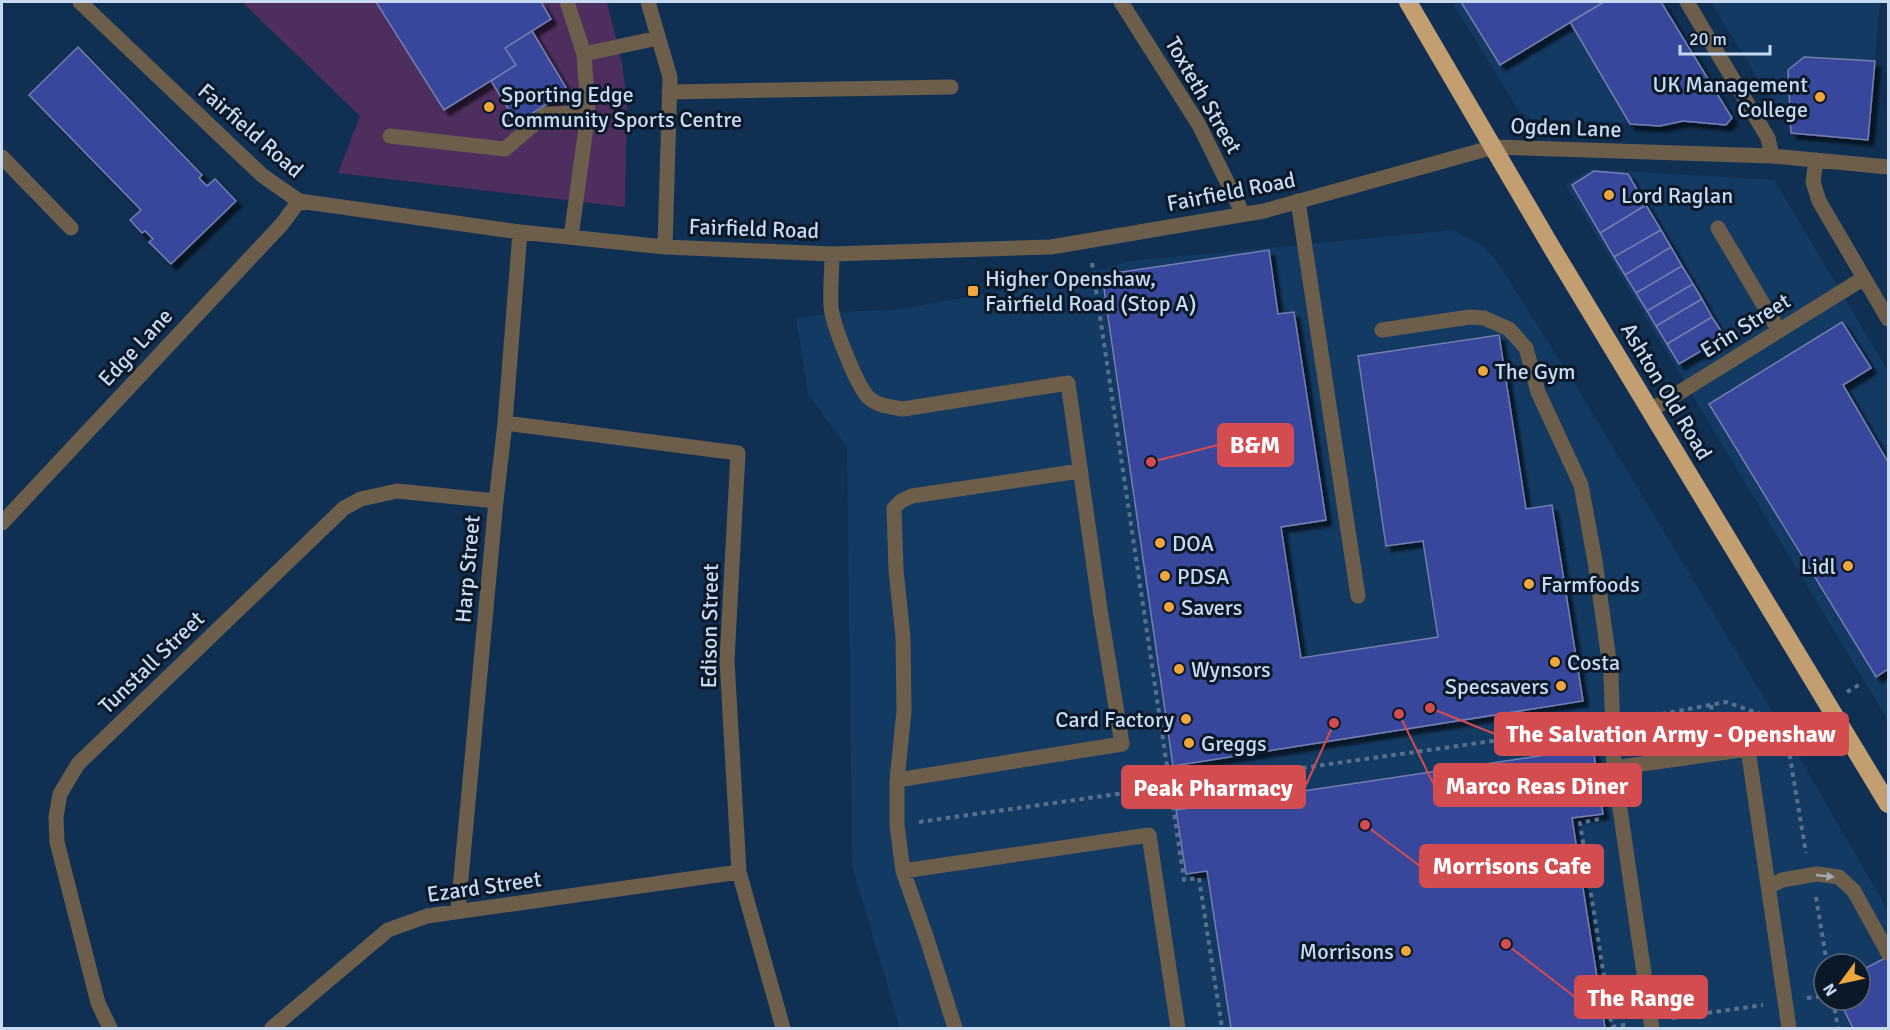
<svg xmlns="http://www.w3.org/2000/svg" width="1890" height="1030" viewBox="0 0 1890 1030" font-family="Signika,sans-serif">
	<style>
		.built { fill: #133a63; fill-rule: evenodd }
		.green { fill: #4d2e5e }
		.building { fill: #39469c; stroke: #737faf; stroke-width: 1.5; filter: url(#shadow) }
		.lines { fill: none; stroke-linecap: round; stroke-linejoin: round }
		.path { stroke: #55718f; stroke-width: 4; stroke-dasharray: 4.5 4.5; stroke-linecap: butt }
		.minor { stroke: #6d5e4c; stroke-width: 15 }
		.highway { stroke: #c29e70; stroke-width: 18 }
		.oneway { fill: #a3a8af }
		.poi-dot { fill: #efa73d; stroke: #0a1828; stroke-width: 2 }
		.labels { text-anchor: middle; stroke-width: 6; stroke-linejoin: round; paint-order: stroke }
		.poi-label { font-size: 22px; fill: #c7daf1; stroke: #0a1828; text-anchor: start }
		.street-label { font-size: 22px; fill: #c7daf1; stroke: #0a1828 }
		.leader { fill: none; stroke: #d34c50; stroke-width: 2 }
		.callout-dot { fill: #d34c50; stroke: #0a1828; stroke-width: 2 }
		.callout { fill: #d34c50; stroke: #d34c50; stroke-width: 2 }
		.callout-label { font-size: 24px; text-anchor: middle; font-weight: bold; fill: #fff }
	</style>
	<defs>
		<filter id="shadow"><feDropShadow dx="5.5" dy="5.5" stdDeviation="1.5" flood-color="#0009"/></filter>
	</defs>
	<rect width="100%" height="100%" fill="#0f3053"/>
	<!-- built -->
	<path class="built" d="M1452,2h211l71,116 -7,8 -195,-7 -13,-8z
		M1711,2h169l-12,138 -77,-7z
		M1590,169l184,11 114,191v349l-322,-535z
		M1454,230l31,18 11,12 87,137 211,351 94,163v117h-988l-48,-162 -5,-419 -39,-53 -12,-76 62,-7 38,-1 165,-30 70,-19zM1824,964h36v36h-36z"/>
	<!-- green -->
	<path class="green" d="M242,2h365l15,61 5,36 -2,108 -287,-34 22,-57z"/>
	<!-- building -->
	<path class="building" d="M376,2h165l10,17 -46,29 11,17 -72,45z
		M1461,2h143l-104,63z
		M1604,2h57l71,116 -6,7 -43,-4 -23,5 -30,-2 -60,-102z
		M532,31l36,60 -51,32 -26,-42 25,-16 -11,-17z
		M78,47l124,128 -3,3 8,8 8,-7 21,22 -65,63 -22,-22 4,-3 -8,-8 -3,2 -12,-13 11,-10 -112,-115z
		M1804,57l71,4 -7,79 -77,-7 -3,-63z
		M1594,171l34,3 18,31 -46,28 -28,-48z
		M1646,205l15,25 -47,27 -14,-24z
		M1661,230l10,17 -46,28 -11,-18z
		M1671,247l11,19 -46,27 -11,-18z
		M1269,250l9,64 16,-2 32,208 -45,7 20,131 137,-21 -15,-96 -37,5 -28,-190 141,-21 27,174 26,-4 31,196 -410,65 -71,-491z
		M1682,266l11,18 -46,27 -11,-18z
		M1693,284l9,15 -46,27 -9,-15z
		M1702,299l10,18 -45,27 -11,-18z
		M1712,317l13,20 -46,27 -12,-20z
		M1842,322l29,46 -28,17 45,77v207l-12,8 -167,-273z
		M1593,748l10,66 -31,4 33,210h-374l-24,-157 -21,3 -10,-64z
		M1887,957l1,3v68h-35l-14,-28h21v-29z"/>
	<g class="lines">
		<!-- path -->
		<path class="path" d="M1092,263l92,617 15,-2 23,150
			M1847,692l15,-9
			M1711,705l4,26
			M1635,719l91,-17 66,23 16,-9
			M1769,739l20,12 17,102
			M1599,819l-19,4 32,205
			M919,822l673,-95
			M1816,897l11,67
			M1807,998l17,-2
			M1833,1000l5,28
			M1672,1018l91,-13
			M1612,1027l17,-3"/>
		<!-- minor -->
		<path class="minor" d="M80,2l167,159 16,15 36,25 221,31 145,15 167,7 219,-7 213,-36 230,-64 278,9 116,11
			M567,2l17,52 4,59 -17,124
			M648,2l22,75 -5,170
			M1121,2l78,123 44,89
			M1687,2l81,136 4,18
			M584,54l74,-16
			M669,92l282,-5
			M390,136l115,13 41,-35 42,-1
			M2,157l69,71
			M1816,160l-3,22 6,19 69,118
			M1298,201l60,395
			M1718,228l61,103
			M832,254c0,17 -2,35 -1,52 1,17 25,78 37,91 9,9 23,10 35,12l165,-26 32,226 22,135 -225,36v45l6,46 246,-36 29,193
			M1382,330l88,-13 14,1 25,11 17,19 12,44 43,93 14,76 16,113 3,94 38,260
			M1651,410l213,-132
			M505,423l233,30 -11,207 12,212 44,156
			M2,523l280,-299 17,-23
			M1614,768l134,-19 41,279
			M897,780l7,-69 -1,-74 -7,-67 -2,-62 7,-7 11,-5 168,-25
			M903,871l24,68 28,89
			M1769,887l13,-7 35,-6 22,3 15,14 34,62
			M458,910l38,-409 9,-78 15,-191
			M110,1028l-12,-25 -41,-161 -1,-25 4,-23 18,-30 266,-256 17,-9 36,-8 99,10
			M272,1028l116,-98 39,-14 312,-44"/>
		<!-- highway -->
		<path class="highway" d="M1408,2l144,246 336,556"/>
	</g>
	<!-- one-way arrows -->
	<defs><path id="oneway-solid" d="M-6-.8H1V-3.2L6.5 0L1 3.2V.8H-6Z" transform="scale(1.5)"/></defs>
	<use class="oneway" href="#oneway-solid" transform="translate(1825 876) rotate(6)"/>
	<!-- markers -->
	<g class="poi-dot">
		<circle cx="1820" cy="97" r="6"/>
		<circle cx="489" cy="107" r="6"/>
		<circle cx="1609" cy="195" r="6"/>
		<rect x="967" y="285" width="12" height="12" rx="3"/>
		<circle cx="1483" cy="371" r="6"/>
		<circle cx="1160" cy="543" r="6"/>
		<circle cx="1848" cy="566" r="6"/>
		<circle cx="1165" cy="576" r="6"/>
		<circle cx="1529" cy="584" r="6"/>
		<circle cx="1169" cy="607" r="6"/>
		<circle cx="1555" cy="662" r="6"/>
		<circle cx="1179" cy="669" r="6"/>
		<circle cx="1561" cy="686" r="6"/>
		<circle cx="1186" cy="719" r="6"/>
		<circle cx="1189" cy="743" r="6"/>
		<circle cx="1406" cy="951" r="6"/>
	</g>
	<g class="labels">
		<!-- poi labels -->
		<g class="poi-label">
			<text x="1808" y="92" text-anchor="end">UK Management<tspan x="1808" dy="25">College</tspan></text>
			<text x="501" y="102">Sporting Edge<tspan x="501" dy="25">Community Sports Centre</tspan></text>
			<text x="1621" y="203">Lord Raglan</text>
			<text x="985" y="286">Higher Openshaw,<tspan x="985" dy="25">Fairfield Road (Stop A)</tspan></text>
			<text x="1495" y="379">The Gym</text>
			<text x="1172" y="551">DOA</text>
			<text x="1836" y="574" text-anchor="end">Lidl</text>
			<text x="1177" y="584">PDSA</text>
			<text x="1541" y="592">Farmfoods</text>
			<text x="1181" y="615">Savers</text>
			<text x="1567" y="670">Costa</text>
			<text x="1191" y="677">Wynsors</text>
			<text x="1549" y="694" text-anchor="end">Specsavers</text>
			<text x="1174" y="727" text-anchor="end">Card Factory</text>
			<text x="1201" y="751">Greggs</text>
			<text x="1394" y="959" text-anchor="end">Morrisons</text>
		</g>
		<!-- street labels -->
		<g class="street-label">
			<text transform="translate(1204 95) rotate(60)" y="8">Toxteth Street</text>
			<text transform="translate(1566 127) rotate(2)" y="8">Ogden Lane</text>
			<text transform="translate(251 130) rotate(41)" y="8">Fairfield Road</text>
			<text transform="translate(1231 191) rotate(-11)" y="8">Fairfield Road</text>
			<text transform="translate(754 228) rotate(2)" y="8">Fairfield Road</text>
			<text transform="translate(1745 325) rotate(-32)" y="8">Erin Street</text>
			<text transform="translate(135 347) rotate(-47)" y="8">Edge Lane</text>
			<text transform="translate(1667 391) rotate(59)" y="8">Ashton Old Road</text>
			<text transform="translate(467 569) rotate(-85)" y="8">Harp Street</text>
			<text transform="translate(709 626) rotate(-89)" y="8">Edison Street</text>
			<text transform="translate(151 662) rotate(-44)" y="8">Tunstall Street</text>
			<text transform="translate(484 886) rotate(-8)" y="8">Ezard Street</text>
		</g>
	</g>
	<!-- callouts -->
	<path class="leader" d="M1151 462L1218 445M1430 708L1495 734M1399 714L1434 785M1334 723L1305 787M1365 825L1420 866M1506 944L1575 997"/>
	<g class="callout-dot">
		<circle cx="1151" cy="462" r="6"/>
		<circle cx="1430" cy="708" r="6"/>
		<circle cx="1399" cy="714" r="6"/>
		<circle cx="1334" cy="723" r="6"/>
		<circle cx="1365" cy="825" r="6"/>
		<circle cx="1506" cy="944" r="6"/>
	</g>
	<g class="callout">
		<rect x="1218" y="424" width="75" height="42" rx="6"/>
		<rect x="1495" y="713" width="353" height="42" rx="6"/>
		<rect x="1434" y="764" width="207" height="42" rx="6"/>
		<rect x="1122" y="766" width="183" height="42" rx="6"/>
		<rect x="1420" y="845" width="183" height="42" rx="6"/>
		<rect x="1575" y="976" width="132" height="42" rx="6"/>
	</g>
	<g class="callout-label">
		<text x="1255" y="453">B&amp;M</text>
		<text x="1671" y="742">The Salvation Army - Openshaw</text>
		<text x="1537" y="794">Marco Reas Diner</text>
		<text x="1213" y="796">Peak Pharmacy</text>
		<text x="1512" y="874">Morrisons Cafe</text>
		<text x="1641" y="1006">The Range</text>
	</g>
	<!-- border -->
	<rect width="1890" height="1030" fill="none" stroke="#c7daf1" stroke-width="6"/>
	<!-- north arrow -->
	<g transform="translate(1842 982) rotate(237)"><circle r="28" fill="#0a1828" stroke="#566678" stroke-width="1.5"/>
	<path d="M0-4.5L10 22L0 15L-10 22Z" fill="#efa73d"/>
	<text y="-9" font-size="16" font-weight="bold" text-anchor="middle" fill="#c7daf1">N</text>
	</g>
	<!-- scale -->
	<path d="M1680 45v9h90v-9" fill="none" stroke="#c7daf1" stroke-width="3"/>
	<text x="1689" y="45" font-size="18" fill="#c7daf1" stroke="#0a1828" stroke-width="4.5" paint-order="stroke">20 m</text>
</svg>
